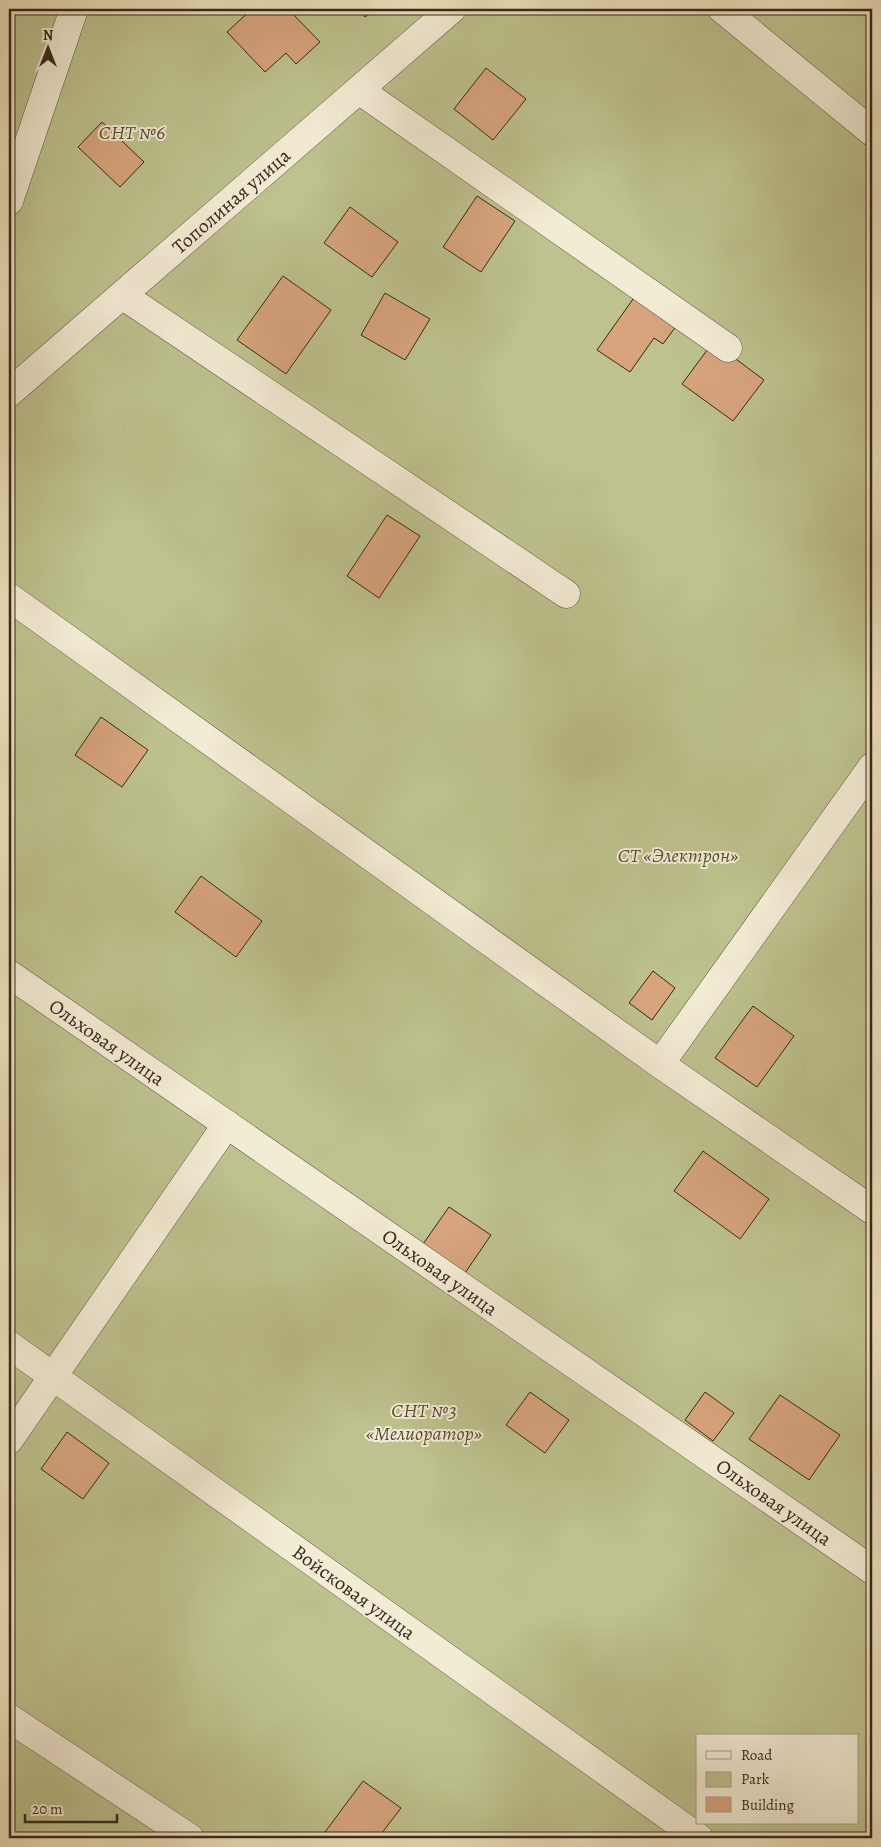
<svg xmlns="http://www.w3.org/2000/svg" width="881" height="1847" viewBox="0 0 881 1847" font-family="Alegreya,serif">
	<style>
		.green { fill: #bdc28e; stroke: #7a7554; fill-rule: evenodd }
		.building { fill: #d7a47d; stroke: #38281b }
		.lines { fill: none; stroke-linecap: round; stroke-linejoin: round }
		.minor-casing { stroke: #655644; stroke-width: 29 }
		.minor { stroke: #f3ecd5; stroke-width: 28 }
		.labels { text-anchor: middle; stroke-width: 4; stroke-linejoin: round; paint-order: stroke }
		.park-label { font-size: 20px; font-style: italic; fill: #594e38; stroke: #f3ecd5 }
		.street-label { font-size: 20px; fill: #38281b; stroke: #f3ecd5 }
	</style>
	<rect width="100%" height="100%" fill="#ede2be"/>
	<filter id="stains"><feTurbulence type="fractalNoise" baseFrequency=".004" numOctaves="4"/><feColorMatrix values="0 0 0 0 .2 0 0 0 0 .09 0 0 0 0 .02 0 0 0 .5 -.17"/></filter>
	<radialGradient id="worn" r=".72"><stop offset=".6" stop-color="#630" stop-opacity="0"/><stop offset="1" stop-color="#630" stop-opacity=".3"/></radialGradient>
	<!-- green -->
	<path class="green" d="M9,9h440l-410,373 430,-373h403v1829h-863zM697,1736h160v87h-160z"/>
	<!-- building -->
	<path class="building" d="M252,9h36l32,33 -24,22 -10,-11 -21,19 -38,-40z
		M358,9h17l-10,8z
		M486,68l40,31 -33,41 -39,-31z
		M102,122l42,40 -24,25 -42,-40z
		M477,196l38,25 -34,51 -38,-25z
		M350,207l48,35 -26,35 -48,-34z
		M283,276l48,34 -45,64 -49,-34z
		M638,292l42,29 -17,23 -9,-6 -24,34 -33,-22z
		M385,293l45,26 -25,41 -44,-25z
		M713,342l51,38 -31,41 -51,-37z
		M387,515l33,21 -41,62 -32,-22z
		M101,717l47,33 -26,37 -47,-32z
		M201,876l61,45 -26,36 -61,-45z
		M653,971l22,17 -23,32 -23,-17z
		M753,1006l41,30 -37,51 -42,-29z
		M703,1151l66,48 -29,40 -66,-48z
		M449,1207l42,28 -26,38 -42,-29z
		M530,1392l39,28 -24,33 -39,-28z
		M705,1392l29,21 -21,28 -28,-21z
		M780,1395l60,40 -31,45 -60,-41z
		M67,1432l42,31 -26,36 -42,-30z
		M363,1781l38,27 -23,30h-45l-8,-6z"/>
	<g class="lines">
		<defs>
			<path id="minor" d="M722,9l150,123
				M359,90l369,258
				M9,201l65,-192
				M122,295l444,299
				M9,393l443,-384
				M9,597l651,467 212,146
				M9,974l863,596
				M660,1064l212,-297
				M9,1345l690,493
				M9,1440l218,-316
				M9,1718l181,120"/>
		</defs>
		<!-- minor casing -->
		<use href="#minor" class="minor-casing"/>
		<!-- minor -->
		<use href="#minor" class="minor"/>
	</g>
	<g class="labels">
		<!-- park labels -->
		<g class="park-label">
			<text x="132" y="139">СНТ №6</text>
			<text x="678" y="862">СТ «Электрон»</text>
			<text x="424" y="1417">СНТ №3<tspan x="424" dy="23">«Мелиоратор»</tspan></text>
		</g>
		<!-- street labels -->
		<g class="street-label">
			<text transform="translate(231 201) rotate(-41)" y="7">Тополиная улица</text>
			<text transform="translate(107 1042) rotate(35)" y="7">Ольховая улица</text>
			<text transform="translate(440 1272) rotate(35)" y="7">Ольховая улица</text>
			<text transform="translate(774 1502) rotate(35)" y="7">Ольховая улица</text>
			<text transform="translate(354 1592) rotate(36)" y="7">Войсковая улица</text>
		</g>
	</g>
	<!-- margin -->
	<rect width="881" height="1847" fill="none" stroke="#ede2be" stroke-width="30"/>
	<rect x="10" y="10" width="861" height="1827" fill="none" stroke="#38281b" stroke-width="2.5"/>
	<rect x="15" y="15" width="851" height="1817" fill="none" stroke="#38281b"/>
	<!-- legend -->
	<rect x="696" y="1734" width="162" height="90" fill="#f3ecd5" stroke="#a89e8b"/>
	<rect x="706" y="1751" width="25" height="8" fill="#f3ecd5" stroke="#a89e8b"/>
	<text x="741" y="1760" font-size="15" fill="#38281b">Road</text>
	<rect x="706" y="1772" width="25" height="15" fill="#bdc28e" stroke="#a89e8b"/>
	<text x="741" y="1784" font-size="15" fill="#38281b">Park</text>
	<rect x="706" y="1797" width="25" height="15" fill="#d7a47d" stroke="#a89e8b"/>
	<text x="741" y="1810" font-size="15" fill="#38281b">Building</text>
	<!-- north arrow -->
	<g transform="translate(48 48)" stroke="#f3ecd5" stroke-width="4" paint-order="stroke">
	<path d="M0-4L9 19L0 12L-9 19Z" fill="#38281b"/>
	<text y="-8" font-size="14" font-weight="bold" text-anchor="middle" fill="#38281b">N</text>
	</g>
	<!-- scale -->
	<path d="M25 1814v8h92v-8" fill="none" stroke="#38281b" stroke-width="2.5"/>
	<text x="32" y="1814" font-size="15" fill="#38281b" stroke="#f3ecd5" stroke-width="4" paint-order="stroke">20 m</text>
	<rect width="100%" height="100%" filter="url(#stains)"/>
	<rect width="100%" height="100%" fill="url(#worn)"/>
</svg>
